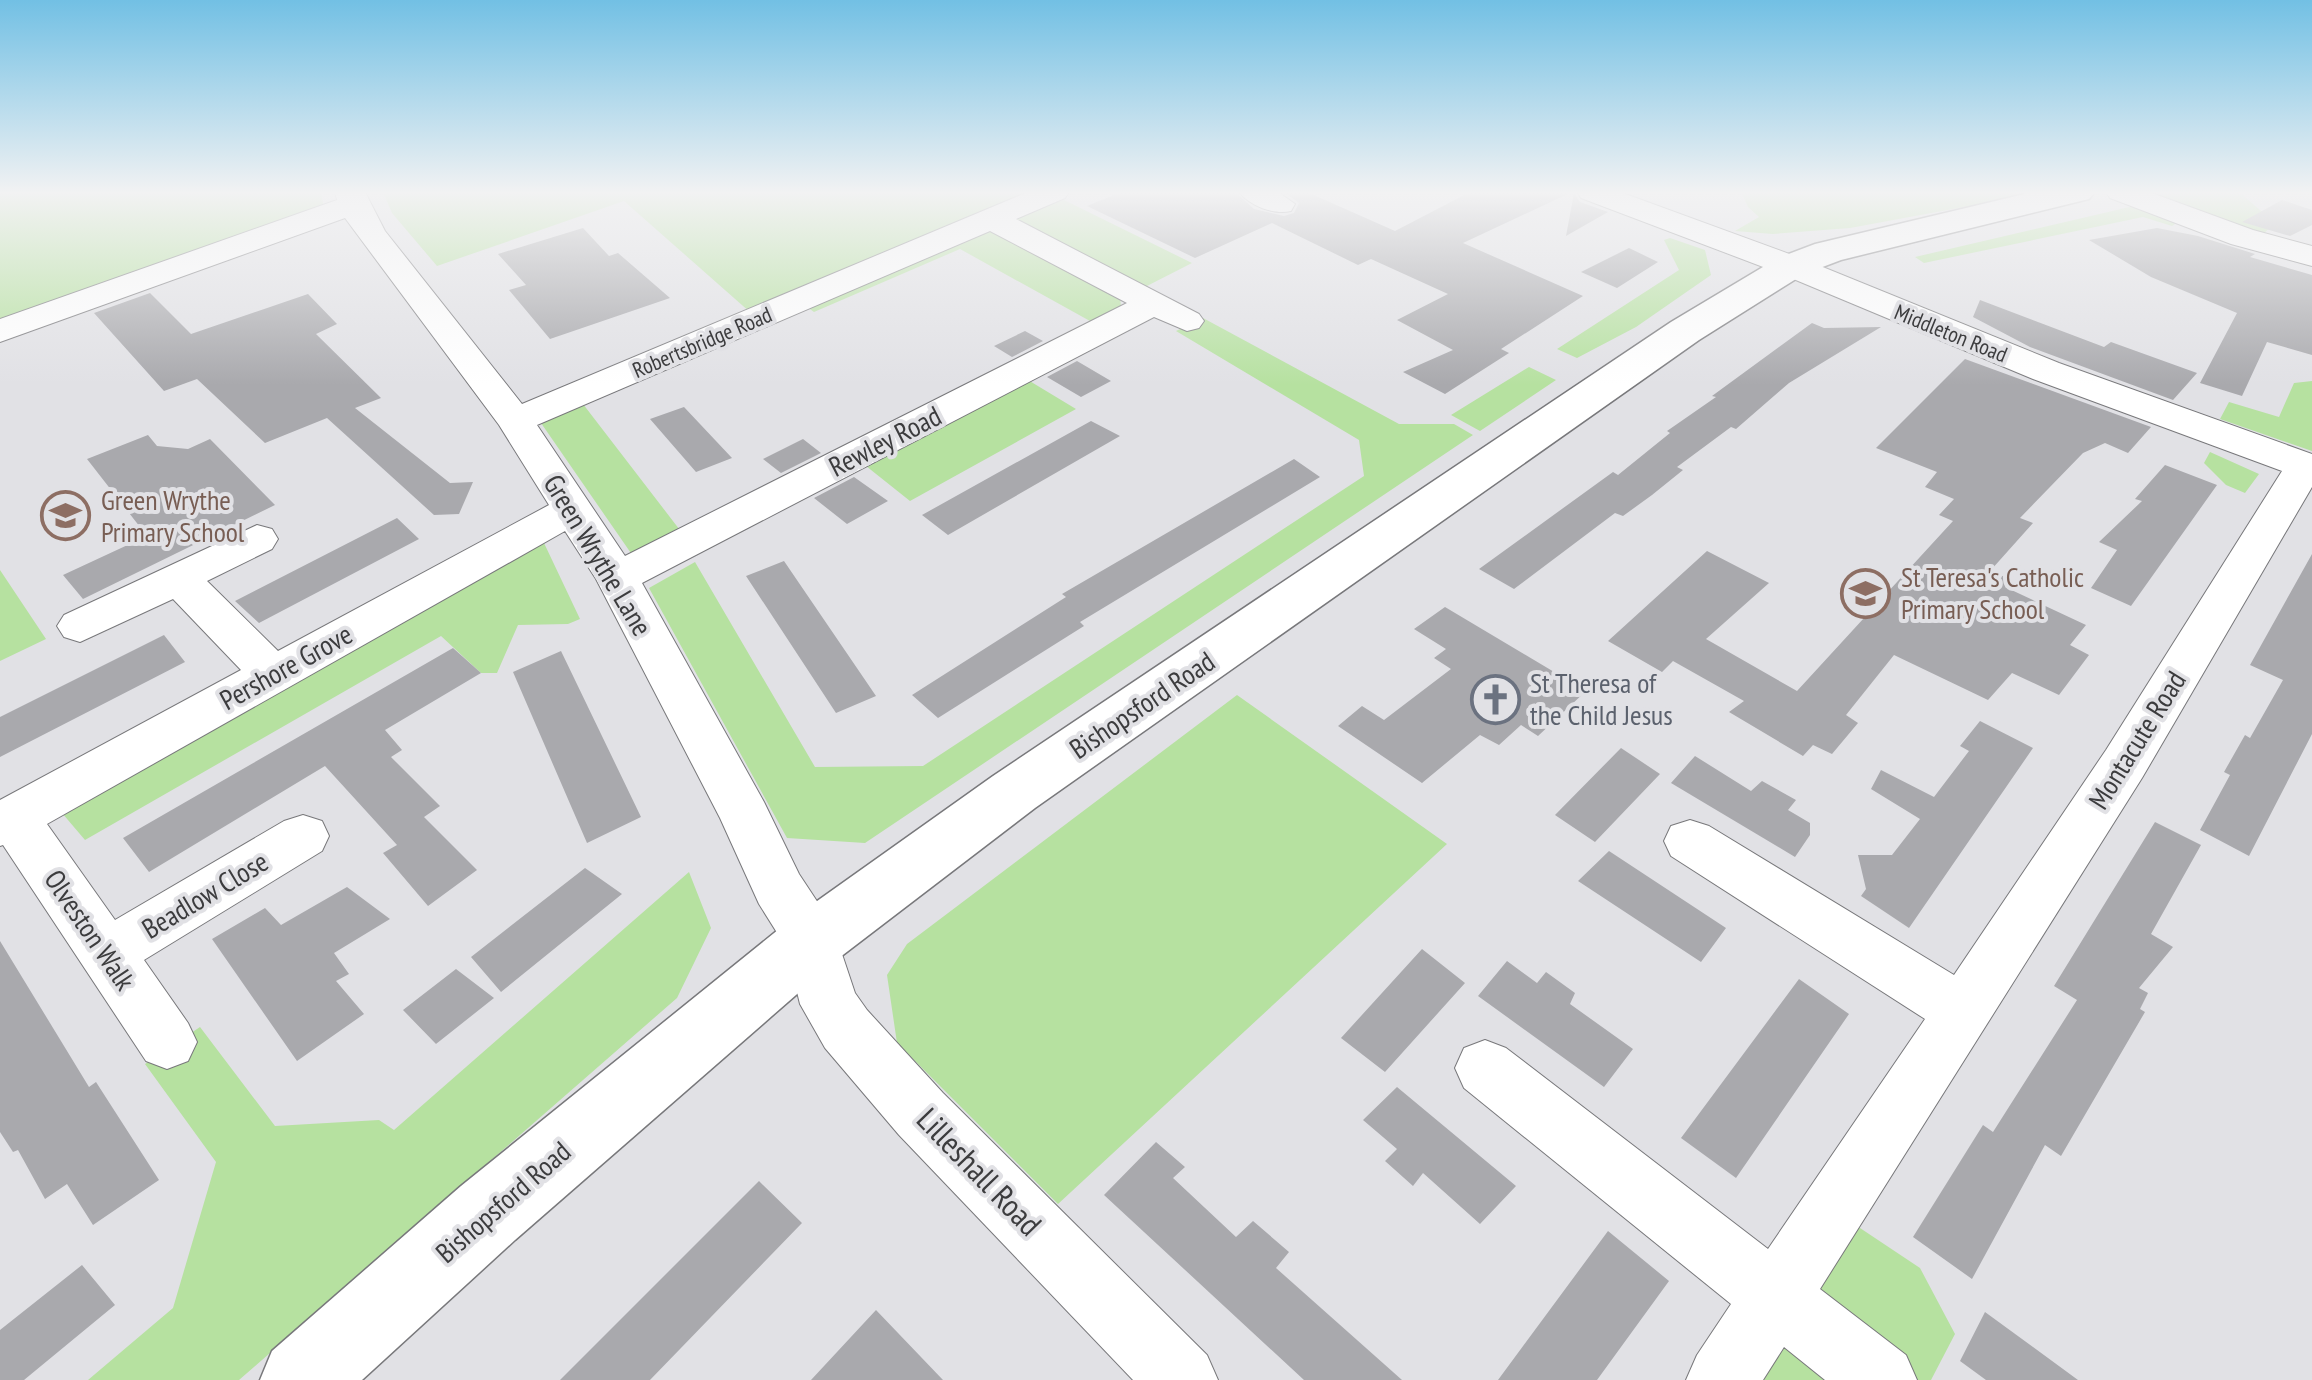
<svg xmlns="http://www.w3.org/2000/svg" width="2312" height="1380" viewBox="0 0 2312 1380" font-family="'PT Sans Narrow',sans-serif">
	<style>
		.green { fill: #b6e1a0 }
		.building { fill: #a9a9ad }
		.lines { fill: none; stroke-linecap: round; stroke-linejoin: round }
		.minor-casing { stroke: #78787b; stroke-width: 2 }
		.major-casing { stroke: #78787b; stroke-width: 3 }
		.minor { fill: #fff; fill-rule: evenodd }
		.major { fill: #fff; fill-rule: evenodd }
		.labels { text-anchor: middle; stroke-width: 8; stroke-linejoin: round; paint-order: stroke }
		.far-street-label { font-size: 22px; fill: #3c3c3e; stroke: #e1e1e5 }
		.street-label { font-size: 28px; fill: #3c3c3e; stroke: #e1e1e5 }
		.education-label { font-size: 28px; fill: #785e54; stroke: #e1e1e5; text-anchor: start }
		.worship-label { font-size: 28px; fill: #5b616d; stroke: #e1e1e5; text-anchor: start }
		.near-street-label { font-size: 32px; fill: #3c3c3e; stroke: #e1e1e5 }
	</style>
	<rect width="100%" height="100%" fill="#e1e1e5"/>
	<!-- green -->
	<path class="green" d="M0,192h321l3,16 -324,118z
		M383,192h649l-281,121 -127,-112 -187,65 -45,-53z
		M1741,192h304l-195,36 -77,6 -38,-3 24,-14 -11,-10z
		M2168,192h71l36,31 -12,11 -103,-38z
		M1060,198l132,65 -49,25 -126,-68 1,-5z
		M2138,205l43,15 -9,6 -29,-9 -219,46 -9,-6z
		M992,227l128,70 2,19 -23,10 -139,-77 -146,63 -7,-5z
		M1670,238l35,12 6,25 -75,52 -59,31 -20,-9 122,-79 -15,-30z
		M1203,318l196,106h55l19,11 -608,408 -78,-5 -138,-250 46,-26 120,205 108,-1 441,-290 -5,-36 -183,-109z
		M1529,367l27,13 -76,51 -29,-16z
		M1023,377l53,32 -166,92 -49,-39z
		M2312,381v70l-92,-32 9,-17 50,15 15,-34z
		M583,404l103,134 -51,21 -94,-136z
		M2210,452l49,22 -14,19 -19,-8 -22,-22z
		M544,543l36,76 -12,5 -50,1 -21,48h-16l-40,-37 -356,204 -23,-27 463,-269z
		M0,570l46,69 -46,22z
		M1237,695l210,149 -389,360 -161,-161 -10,-68 20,-31z
		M689,872l22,56 -34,70 -438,382h-151l85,-72 43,-146 -71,-98 55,-37 75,99 104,-6 15,10z
		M1845,1218l75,50 35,66 -24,46h-169z"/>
	<!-- building -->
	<path class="building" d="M1121,192h114l19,17 30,7 10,-3 5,-10 -15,-11h23l88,39 75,-39h102l-109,51 120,53 -82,53 8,4 -64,41 -42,-22 50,-22 -56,-30 51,-26 -77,-35 -13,6 -86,-42 -77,35 -108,-52z
		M1574,193l6,9 28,10 -42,24z
		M2282,200l30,10v15l-22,11 -48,-14z
		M583,228l26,28 9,-3 52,45 -120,41 -41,-49 17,-5 -28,-31z
		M2157,228l41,8 57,18 -5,3 62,18v80l-45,-13 -25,54 -42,-13 37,-70 -86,-36 -62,-37z
		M1629,248l29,14 -41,26 -36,-16z
		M150,293l41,41 117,-40 29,30 -21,10 65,64 -26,10 95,75 23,-1 -14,32 -25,1 -107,-97 -62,25 -68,-64 -33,12 -70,-78z
		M1980,300l124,47 7,-5 86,31 -24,27 -143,-53 -57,-30z
		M1812,323l12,5 57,-1 -92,56 -53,46 -5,-2 -54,40 6,3 -31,25 -29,21 -8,-3 -101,76 -35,-20 134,-97 5,3 52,-42 -3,-2 49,-34 -4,-1z
		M1025,331l18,10 -31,16 -18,-11z
		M1965,359l186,68 -23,26 -23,-10 -22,10 -63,65 13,5 -42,47 19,10 -5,7 81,38 -16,20 19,10 -30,40 -47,-22 -24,27 -94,-45 -48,60 12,8 -26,31 -19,-9 -10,11 -74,-44 15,-11 -71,-40 -11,11 -54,-31 99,-90 62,32 -63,56 91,52 156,-170 -14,-6 15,-16 -29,-12 12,-15 -61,-24z
		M1077,361l34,20 -30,16 -34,-20z
		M684,407l48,51 -36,14 -46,-53z
		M1091,421l29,15 -172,99 -26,-20z
		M148,435l9,11 31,3 22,-10 65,66 -192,94 -20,-24 84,-39 -60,-77z
		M803,439l18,14 -40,20 -18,-14z
		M1294,459l26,18 -240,145 4,4 -146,92 -26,-23 154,-98 -4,-3z
		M2165,465l52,20 -86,121 -40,-18 26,-38 -18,-8 43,-41 -7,-2z
		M854,477l34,24 -41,23 -33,-26z
		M397,518l22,21 -160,84 -24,-22z
		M2312,554v180l-63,122 -49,-26 30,-55 -6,-3 21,-37 5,3 33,-58 -33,-15z
		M784,561l92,135 -40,17 -90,-137z
		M1445,607l141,84 -48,45 -17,-11 -22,20 -19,-10 -58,48 -84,-57 24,-20 22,14 67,-51 -17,-11 12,-9 -32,-20z
		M164,635l21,27 -185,95v-40z
		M453,648l28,25 -96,57 17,20 -11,7 49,49 -16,11 53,53 -49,36 -45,-53 14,-8 -72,-79 -176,106 -26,-34z
		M561,651l80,166 -54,26 -74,-171z
		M1980,721l53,27 -124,180 -48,-32 5,-7 -8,-34h34l28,-36 -49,-30 10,-19 53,27 35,-46 -9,-5z
		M1621,748l39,26 -65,68 -40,-27z
		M1695,756l56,35 11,-10 34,19 -8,10 22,13v12l-15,22 -124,-74z
		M2155,822l46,23 -50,89 22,13 -34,41 9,5 -8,16 5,3 -84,144 -16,-11 -73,134 -59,-42 70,-112 10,7 84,-132 -23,-14z
		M1609,851l117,77 -25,34 -123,-81z
		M585,868l37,26 -121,98 -30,-35z
		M347,887l43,32 -56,34 15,21 -13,7 28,33 -67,47 -85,-122 53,-31 16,17z
		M0,941l89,146 7,-5 63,98 -66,45 -26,-41 -22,15 -27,-49 -5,2 -13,-20z
		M1422,949l43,34 -80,89 -44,-34z
		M1507,961l30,22 9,-11 29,21 -5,11 63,45 -29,38 -126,-91z
		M456,969l38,29 -58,46 -33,-34z
		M1799,979l50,35 -113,164 -55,-40z
		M1397,1087l119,99 -36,38 -57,-51 -10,13 -28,-25 12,-12 -34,-29z
		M1156,1142l29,25 -12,11 63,59 17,-16 36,31 -13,16 126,112h-98l-200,-185z
		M759,1181l43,42 -152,157h-90z
		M1608,1231l61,50 -72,99h-99z
		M82,1265l33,40 -91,75h-24v-50z
		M876,1310l67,70h-132z
		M1985,1312l93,68h-92l-26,-19z"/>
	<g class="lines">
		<defs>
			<path id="minor" d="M335,192h30l20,39 137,173 506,-212h41l-4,6 -49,21 183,95 5,7 -5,7 -12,3 -33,-14 -512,266 122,219 35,72 33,50 23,69 12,17 76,83 264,262 11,25h-85l-234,-245 -74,-87 -25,-44 -14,-57 -27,-43 -39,-86 -124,-239 -31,-48 -518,293 68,96 169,-99 19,-6 19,6 7,15 -7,15 -178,109 44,63 9,19 -9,19 -21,8 -21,-8 -143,-216 -3,1v-46l241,-130 -68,-71 -93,43 -16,-5 -7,-11 7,-11 193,-90 15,4 6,10 -6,10 -65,32 71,70 271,-146 -50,-80 -154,-207 -345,124v-23l337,-119zM990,231l137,72 -502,253 -88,-131z
				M1239,192h39l17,12 -4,7c-17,4 -41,-5 -52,-19z
				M1577,192h43l183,67 256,104 253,91v33l-170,291 -322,511 86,66 11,25h-92l-41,-33 -21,33h-77l11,-25 34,-51 -267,-216 -9,-20 9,-20 21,-8 21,8 262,201 157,-230 -254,-163 -7,-15 7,-15 19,-6 19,6 245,149 152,-225 176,-279 -249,-92 -254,-106 -198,-75z
				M2106,192h43l104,38 59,16v20l-81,-22 -121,-46z"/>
			<path id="major" d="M2033,192h62l-6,7 -248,61 -37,14 -105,66 -664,468 -200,153 -320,279 -153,140h-102l12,-29 189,-165 328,-265 204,-145 678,-454 107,-64 37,-14z"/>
		</defs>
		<!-- minor casing -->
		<use href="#minor" class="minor-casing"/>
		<!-- major casing -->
		<use href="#major" class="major-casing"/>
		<!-- minor -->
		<use href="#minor" class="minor"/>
		<!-- major -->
		<use href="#major" class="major"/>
	</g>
	<!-- sky -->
	<linearGradient id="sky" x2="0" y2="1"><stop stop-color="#72c0e4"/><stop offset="0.5" stop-color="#f2f2f3"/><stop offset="1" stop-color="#f2f2f3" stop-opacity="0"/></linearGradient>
	<rect width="2312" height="385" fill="url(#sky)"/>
	<!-- icons -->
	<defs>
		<symbol id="school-ring" viewBox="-11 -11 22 22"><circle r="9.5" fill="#e1e1e5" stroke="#8d6e63" stroke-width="1.5"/><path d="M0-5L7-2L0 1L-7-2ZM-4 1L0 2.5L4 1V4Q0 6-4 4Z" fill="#8d6e63"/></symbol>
		<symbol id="church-ring" viewBox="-11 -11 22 22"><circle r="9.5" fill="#e1e1e5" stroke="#6b7280" stroke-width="1.5"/><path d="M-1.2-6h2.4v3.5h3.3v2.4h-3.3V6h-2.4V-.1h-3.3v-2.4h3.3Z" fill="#6b7280"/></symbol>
	</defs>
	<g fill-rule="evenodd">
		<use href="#school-ring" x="38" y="488" width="55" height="55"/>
		<use href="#school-ring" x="1838" y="566" width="55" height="55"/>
		<use href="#church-ring" x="1468" y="672" width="55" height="55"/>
	</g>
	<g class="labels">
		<!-- far-street labels -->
		<g class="far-street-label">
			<text transform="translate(1951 333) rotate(22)" y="8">Middleton Road</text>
			<text transform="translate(702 342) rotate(-23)" y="8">Robertsbridge Road</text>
		</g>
		<!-- street labels -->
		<g class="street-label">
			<text transform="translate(885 441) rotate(-27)" y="10">Rewley Road</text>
			<text transform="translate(598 555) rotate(59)" y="10">Green Wrythe Lane</text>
			<text transform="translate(286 667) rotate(-29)" y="10">Pershore Grove</text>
			<text transform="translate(1142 705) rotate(-34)" y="10">Bishopsford Road</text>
			<text transform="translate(2137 740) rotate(-58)" y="10">Montacute Road</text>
			<text transform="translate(205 895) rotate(-31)" y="10">Beadlow Close</text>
			<text transform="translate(90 930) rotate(56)" y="10">Olveston Walk</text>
			<text transform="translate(503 1202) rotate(-41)" y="10">Bishopsford Road</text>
		</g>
		<!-- education labels -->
		<g class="education-label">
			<text x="101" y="510">Green Wrythe<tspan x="101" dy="32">Primary School</tspan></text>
			<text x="1901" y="587">St Teresa's Catholic<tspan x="1901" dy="32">Primary School</tspan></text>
		</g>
		<!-- worship labels -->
		<g class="worship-label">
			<text x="1530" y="693">St Theresa of<tspan x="1530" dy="32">the Child Jesus</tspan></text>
		</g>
		<!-- near-street labels -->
		<g class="near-street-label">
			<text transform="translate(979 1172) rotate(46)" y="11">Lilleshall Road</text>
		</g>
	</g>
</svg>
